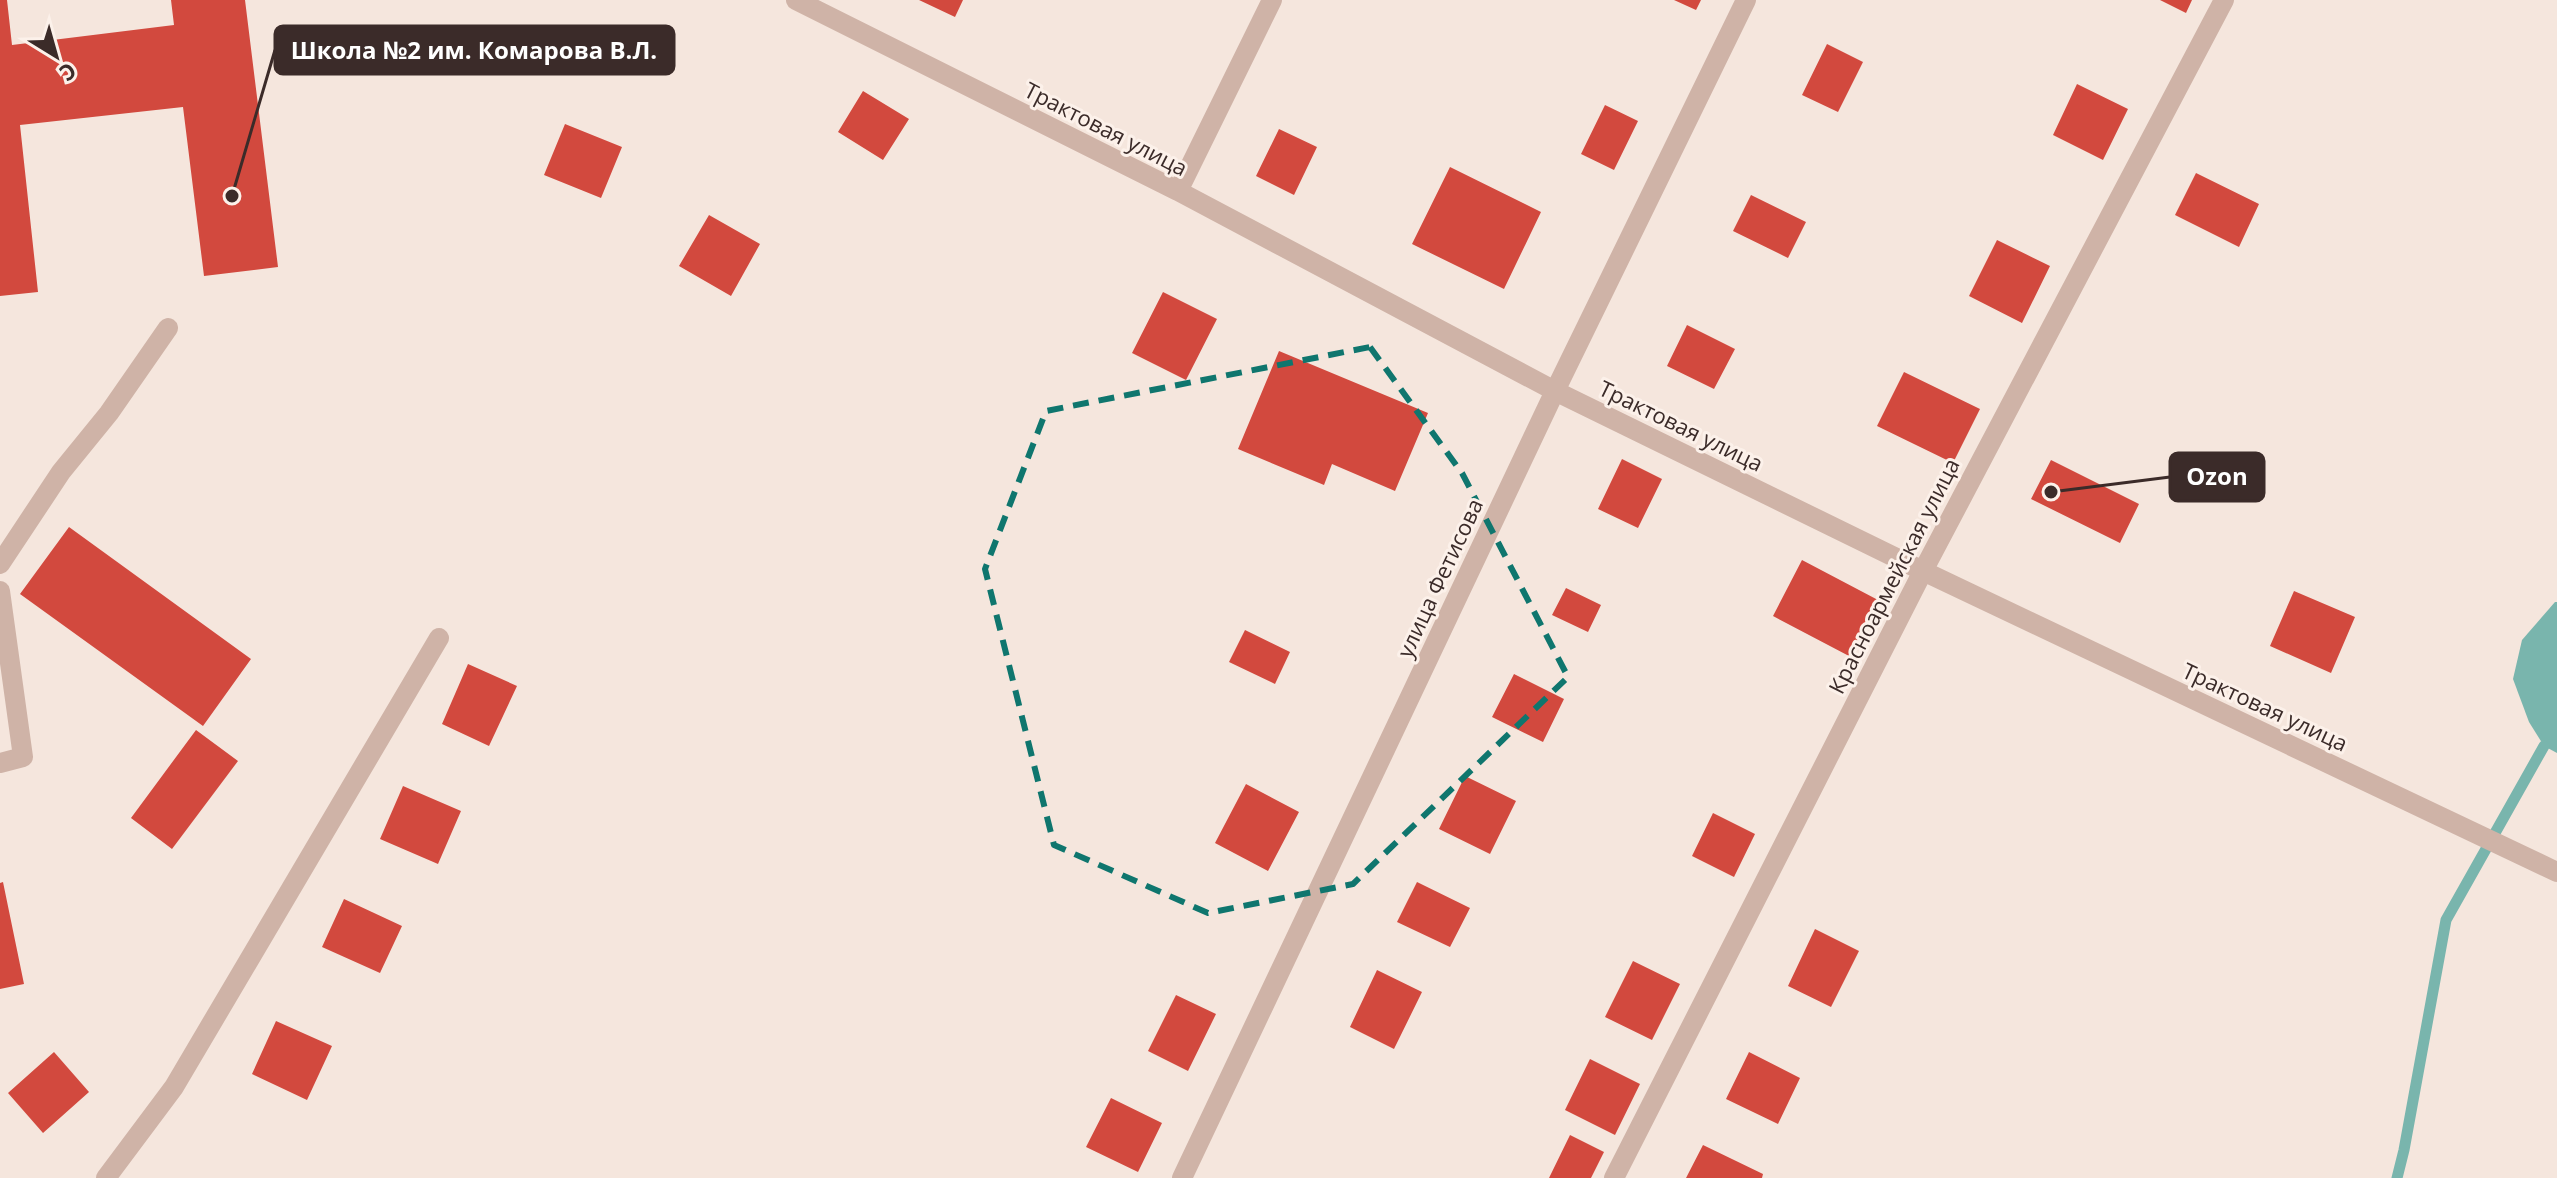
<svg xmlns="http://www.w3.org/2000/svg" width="2557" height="1178" viewBox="0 0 2557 1178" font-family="'Open Sans',sans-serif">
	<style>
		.water { fill: #79b5ad }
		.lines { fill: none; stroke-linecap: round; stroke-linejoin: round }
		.stream { stroke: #79b5ad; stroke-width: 11 }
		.building { fill: #d2493e }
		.minor { stroke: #cfb3a7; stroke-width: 20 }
		.marked { fill: none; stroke: #0f766e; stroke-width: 6; stroke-dasharray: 16 10; stroke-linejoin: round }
		.labels { text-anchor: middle; stroke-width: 6; stroke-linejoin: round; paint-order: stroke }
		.street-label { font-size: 22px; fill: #3b2b29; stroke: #fcf1ea }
		.leader { fill: none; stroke: #3b2b29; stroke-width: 3 }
		.callout-dot { fill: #3b2b29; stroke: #fcf1ea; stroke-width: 3 }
		.callout { fill: #3b2b29; stroke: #3b2b29; stroke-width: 3 }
		.callout-label { font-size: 24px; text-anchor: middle; font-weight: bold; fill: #fff }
	</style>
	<rect width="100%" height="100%" fill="#f5e6dd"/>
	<!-- water -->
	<path class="water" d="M2555,602h2v151l-13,-7 -15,-24 -16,-43 9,-39z"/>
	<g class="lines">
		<!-- stream -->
		<path class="stream" d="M2397,1178l7,-28 42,-230 98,-174"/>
	</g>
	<!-- building -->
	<path class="building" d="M0,0h7l5,45 162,-20 -3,-25h74l33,267 -74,9 -21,-169 -163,18 18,167 -38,4z
		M919,0h44l-8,17z
		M1674,0h27l-5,10z
		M2160,0h32l-6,13z
		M1827,44l36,18 -25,50 -36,-17z
		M2077,84l51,25 -25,51 -50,-25z
		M863,91l46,28 -26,41 -45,-28z
		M1605,105l33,16 -24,49 -33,-16z
		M565,124l57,23 -21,51 -57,-23z
		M1279,129l38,18 -23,48 -38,-19z
		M1450,167l91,45 -37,77 -92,-45z
		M2196,173l63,31 -20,43 -64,-32z
		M1751,195l55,27 -18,36 -55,-27z
		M709,215l51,29 -29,52 -52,-30z
		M1997,240l53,26 -28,57 -53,-27z
		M1163,292l54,27 -31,61 -54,-27z
		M1687,325l48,24 -21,40 -47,-23z
		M1279,351l149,62 -33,78 -63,-27 -8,21 -86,-36z
		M1904,372l76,37 -27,54 -76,-37z
		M1622,459l40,20 -24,49 -40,-19z
		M2051,460l88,44 -19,39 -89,-44z
		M69,527l182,132 -48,67 -183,-132z
		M1802,560l76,40 -29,56 -76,-40z
		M1566,588l35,17 -13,27 -36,-17z
		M2294,591l61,26 -24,56 -61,-27z
		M1245,630l45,22 -15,32 -46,-22z
		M468,664l49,22 -28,60 -47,-22z
		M1514,674l50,25 -21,43 -51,-25z
		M196,730l42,31 -66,88 -41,-31z
		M1465,776l51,25 -26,53 -51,-25z
		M1246,784l53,28 -31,59 -53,-28z
		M403,786l58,25 -23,53 -58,-25z
		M1713,813l42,21 -21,43 -42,-21z
		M3,882l21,102 -24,5v-106z
		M1417,882l53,26 -20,39 -53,-25z
		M344,899l58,27 -22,47 -58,-26z
		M1815,929l44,22 -28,56 -43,-21z
		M1633,961l47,23 -28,56 -47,-23z
		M1377,970l45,22 -28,57 -44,-22z
		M1176,995l40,19 -28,57 -40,-20z
		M276,1021l56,25 -25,54 -55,-26z
		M54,1052l35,40 -46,41 -35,-40z
		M1749,1052l51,26 -22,46 -52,-25z
		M1590,1059l50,25 -25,51 -50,-25z
		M1111,1098l51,25 -24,49 -52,-25z
		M1570,1135l34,17 -13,26h-42z
		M1703,1145l60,29 -1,4h-76z"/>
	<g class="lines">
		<!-- minor -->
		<path class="minor" d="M796,0l382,191 377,200 368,180 634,301
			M1178,191l94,-191
			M0,564l61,-92 48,-59 59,-85
			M0,591l23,166 -23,6
			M106,1178l68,-91 265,-449
			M1182,1178l373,-787 191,-391
			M1614,1178l309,-607 301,-571"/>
	</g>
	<!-- marked area -->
	<path class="marked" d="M1370,347l92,126 106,204 -215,207 -145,29 -154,-68 -69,-276 61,-158z"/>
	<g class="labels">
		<!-- street labels -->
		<g class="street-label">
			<text transform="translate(1106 129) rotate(27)" y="8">Трактовая улица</text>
			<text transform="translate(1681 426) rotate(26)" y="8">Трактовая улица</text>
			<text transform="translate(1894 576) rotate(-63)" y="8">Красноармейская улица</text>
			<text transform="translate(1440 578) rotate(-65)" y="8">улица Фетисова</text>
			<text transform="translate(2265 707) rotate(25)" y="8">Трактовая улица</text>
		</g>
	</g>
	<!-- callouts -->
	<path class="leader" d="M232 196L275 50M2051 492L2170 477"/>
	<g class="callout-dot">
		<circle cx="232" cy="196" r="8"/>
		<circle cx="2051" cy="492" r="8"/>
	</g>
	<g class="callout">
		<rect x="275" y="26" width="399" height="48" rx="8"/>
		<rect x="2170" y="453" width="94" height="48" rx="8"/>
	</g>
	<g class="callout-label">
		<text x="474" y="59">Школа №2 им. Комарова В.Л.</text>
		<text x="2217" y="485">Ozon</text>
	</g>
	<!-- north arrow -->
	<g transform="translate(56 56) rotate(143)" stroke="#fcf1ea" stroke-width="6" paint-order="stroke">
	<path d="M0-6L14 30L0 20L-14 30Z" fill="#3b2b29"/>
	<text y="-12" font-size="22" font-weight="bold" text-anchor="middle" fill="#3b2b29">С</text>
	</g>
</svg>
